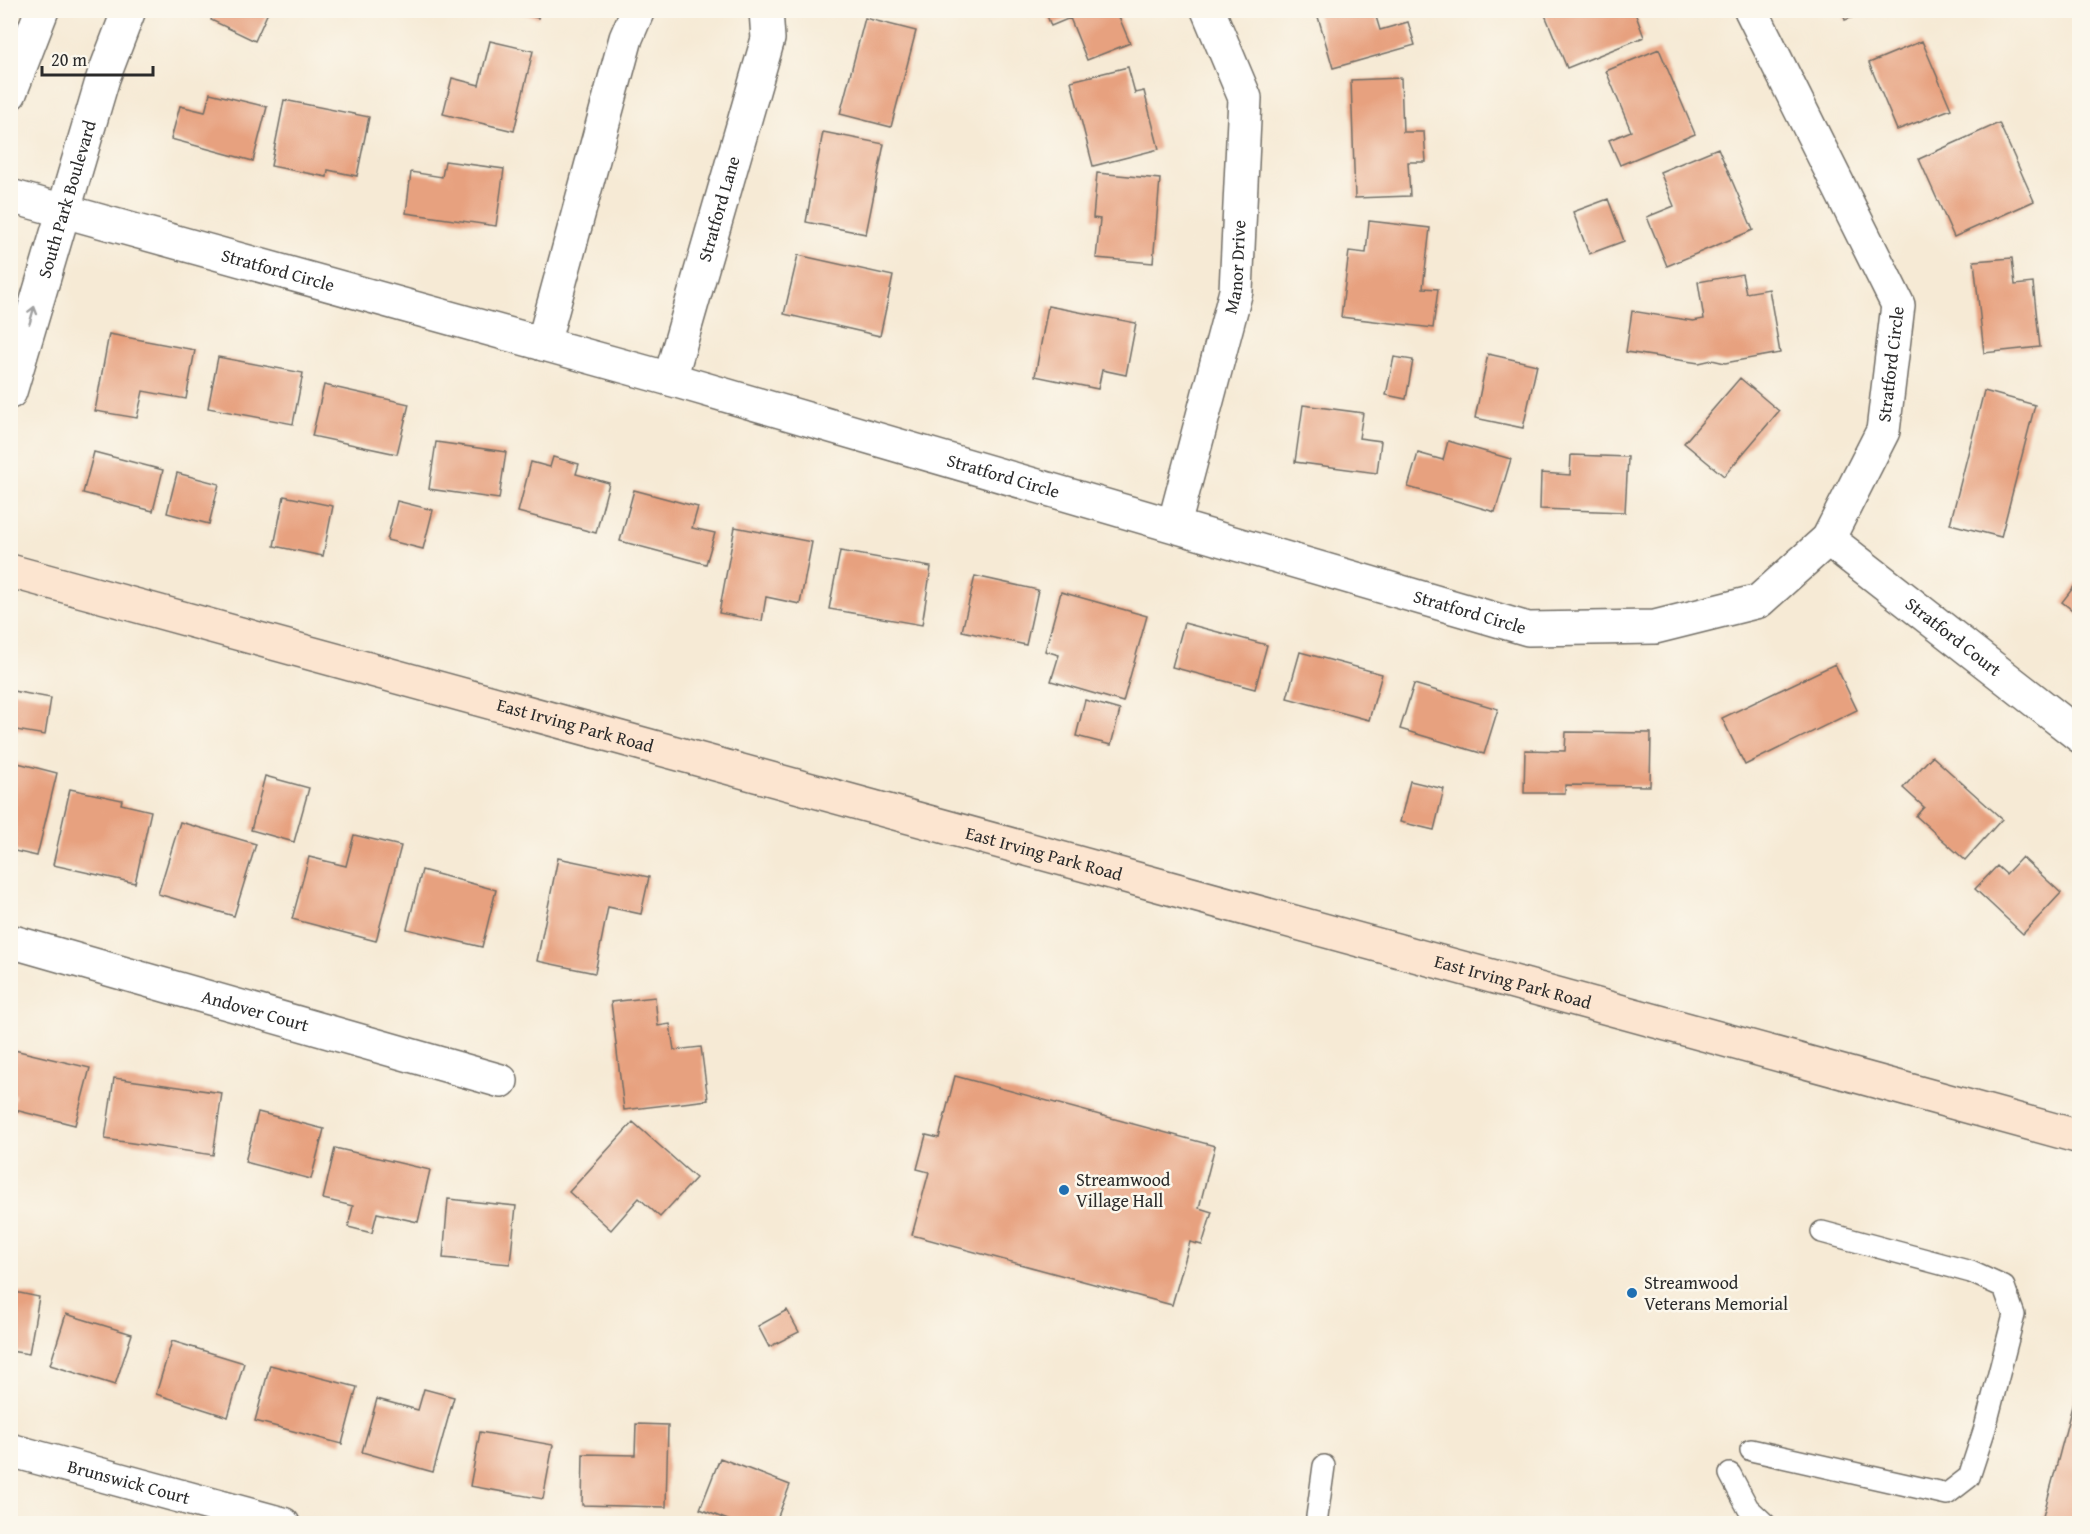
<svg xmlns="http://www.w3.org/2000/svg" width="2090" height="1534" viewBox="0 0 2090 1534" font-family="'Gentium Book Plus',serif">
	<style>
		.building { fill: #e7a17f }
		.lines { fill: none; stroke-linecap: round; stroke-linejoin: round }
		.service-casing { stroke: #726e66; stroke-width: 24 }
		.minor-casing { stroke: #726e66; stroke-width: 36 }
		.tertiary-casing { stroke: #726e66; stroke-width: 36 }
		.secondary-casing { stroke: #726e66; stroke-width: 36 }
		.service { stroke: #fff; stroke-width: 21 }
		.minor { stroke: #fff; stroke-width: 33 }
		.tertiary { stroke: #fff; stroke-width: 33 }
		.secondary { stroke: #fce5d0; stroke-width: 33 }
		.oneway { stroke: #a0a0a0 }
		.poi-dot { fill: #1f6fb2; stroke: #fbf7ec; stroke-width: 2 }
		.labels { text-anchor: middle; stroke-width: 5; stroke-linejoin: round; paint-order: stroke }
		.street-label { font-size: 18px; fill: #2b2b2b; stroke: #fbf7ec }
		.poi-label { font-size: 18px; fill: #2b2b2b; stroke: #fbf7ec; text-anchor: start }
	</style>
	<rect width="100%" height="100%" fill="#fbf7ec"/>
	<filter id="ink" filterUnits="userSpaceOnUse"><feTurbulence type="fractalNoise" baseFrequency=".0167" numOctaves="2"/><feDisplacementMap in="SourceGraphic" scale="12" xChannelSelector="R" yChannelSelector="G"/><feConvolveMatrix kernelMatrix="1 2 1 2 8 2 1 2 1" color-interpolation-filters="sRGB"/></filter>
	<filter id="wash" filterUnits="userSpaceOnUse"><feTurbulence type="fractalNoise" baseFrequency=".008" numOctaves="4" result="noise"/><feDisplacementMap in="SourceGraphic" scale="24" xChannelSelector="R" yChannelSelector="G"/><feGaussianBlur stdDeviation="1.35" result="paint"/><feColorMatrix in="noise" values="0 0 0 0 0 0 0 0 0 0 0 0 0 0 0 0 0 1.4 0 .05"/><feComposite in="paint" operator="in"/></filter>
	<g filter="url(#wash)">
		<rect width="100%" height="100%" fill="#f6ead5"/>
		<g id="blocks">
			<!-- building -->
			<path class="building" d="M215,10h54l-14,31 -44,-21z
				M511,10h29l-2,8z
				M1045,10h71l14,33 -43,17 -17,-42 -19,8z
				M1316,10h58l6,20 28,-8 7,23 -82,23z
				M1543,10h91l10,27 -77,31z
				M1842,10h28v1l-25,9z
				M865,18l51,13 -25,96 -51,-13z
				M490,41l43,10 -19,80 -71,-17 9,-36 27,7z
				M1922,41l29,68 -54,21 -28,-67z
				M1659,49l36,85 -75,31 -11,-25 22,-9 -25,-60z
				M1128,67l7,26 9,-2 15,58 -66,17 -22,-85z
				M1401,78l2,54h21l2,30h-18l2,34 -55,2 -4,-118z
				M210,93l57,14 -14,54 -82,-22 9,-33 25,6z
				M284,100l85,17 -12,59 -29,-6 -1,7 -56,-11z
				M1999,123l35,78 -80,36 -35,-78z
				M823,132l61,12 -18,90 -60,-12z
				M1718,148l35,82 -86,36 -20,-49 27,-11 -14,-34z
				M445,161l59,8 -8,57 -90,-13 5,-41 31,5z
				M1097,173l63,6 -7,84 -57,-5 4,-39 -7,-1z
				M1608,199l16,42 -35,13 -16,-42z
				M1369,221l61,7 -7,60 15,1 -5,39 -92,-11 8,-66 17,2z
				M798,255l95,21 -13,60 -96,-22z
				M2012,258l3,27 18,-2 7,64 -56,6 -10,-92z
				M1742,274l4,19 23,-4 11,64 -55,10 -13,-3 -13,3 -73,-11 6,-41 61,10 11,-2 -6,-37z
				M1048,306l88,17 -10,52 -24,-5 -4,19 -63,-13z
				M109,334l86,16 -9,49 -43,-8 -6,27 -42,-7z
				M1488,354l49,11 -14,63 -48,-10z
				M218,357l85,16 -10,51 -85,-16z
				M1394,357l19,3 -7,39 -20,-4z
				M1740,378l39,33 -55,65 -40,-33z
				M324,385l85,19 -12,50 -85,-18z
				M1984,391l51,14 -34,132 -51,-13z
				M1303,405l60,8 -4,25 22,3 -4,32 -82,-11z
				M1448,441l63,18 -16,53 -87,-25 10,-34 25,7z
				M436,442l70,10 -7,47 -70,-10z
				M94,452l69,18 -10,41 -70,-18z
				M1571,455l57,2 -3,55 -85,-3 1,-36 29,2z
				M553,457l26,7 -3,10 33,9 -13,50 -78,-21 13,-50 19,5z
				M177,473l42,11 -10,40 -42,-11z
				M634,490l64,17 -6,21 23,5 -9,31 -86,-23z
				M284,496l49,10 -10,50 -49,-10z
				M397,501l36,9 -10,39 -36,-9z
				M735,527l77,15 -12,62 -34,-7 -4,24 -43,-8z
				M840,551l91,16 -9,58 -93,-16z
				M975,576l63,14 -12,55 -64,-14z
				M2080,579v37l-18,-14z
				M1061,592l86,24 -24,86 -72,-21 8,-26 -14,-4z
				M1184,623l83,22 -12,44 -83,-22z
				M1300,652l82,22 -13,46 -82,-22z
				M1835,664l22,46 -112,55 -23,-47z
				M1414,684l84,25 -14,45 -84,-25z
				M13,691l38,7 -6,37 -35,-6z
				M1085,700l35,10 -9,35 -35,-9z
				M1566,732l85,1 -1,53 -85,-1v8h-41l1,-43 40,1z
				M1932,756l70,63 -37,41 -49,-44 8,-9 -21,-19z
				M10,761l47,12 -20,83 -27,-6z
				M265,776l44,12 -15,54 -43,-12z
				M1410,781l34,8 -10,41 -34,-8z
				M70,789l52,11 -1,4 30,7 -16,72 -82,-18z
				M180,822l76,22 -22,72 -76,-22z
				M354,835l47,11 -25,95 -84,-22 17,-62 37,9z
				M2022,857l39,36 -38,41 -48,-45 22,-23 9,8z
				M558,858l91,19 -8,37 -33,-7 -13,66 -58,-12z
				M422,870l74,20 -14,57 -75,-18z
				M655,997l3,29 12,-2 4,26 27,-3 7,53 -84,10 -13,-108z
				M10,1049l80,19 -15,57 -64,-16 4,-14 -5,-1z
				M955,1076l260,70 -16,62 13,4 -6,20 -4,13 -12,-3 -18,63 -260,-70 17,-63 -12,-3 9,-34 13,3z
				M114,1078l108,15 -9,62 -108,-16z
				M258,1112l66,17 -13,50 -66,-17z
				M633,1122l63,56 -36,39 -21,-19 -28,32 -42,-38z
				M335,1148l95,22 -12,52 -41,-9 -5,20 -24,-6 5,-21 -30,-7z
				M448,1199l68,7 -6,58 -67,-6z
				M10,1291l29,6 -10,57 -19,-3z
				M787,1310l12,22 -30,15 -11,-21z
				M66,1314l66,20 -17,51 -65,-20z
				M172,1341l72,22 -16,54 -72,-23z
				M270,1365l87,22 -15,57 -87,-23z
				M2079,1379l1,145h-39l22,-83z
				M424,1389l30,8 -21,75 -71,-20 15,-53 41,11z
				M636,1424l32,1 -2,82 -84,-2 1,-51 52,1z
				M480,1432l73,13 -10,54 -73,-13z
				M720,1458l70,27 -15,39h-37l-38,-15z"/>
		</g>
	</g>
	<g filter="url(#ink)">
		<use href="#blocks" fill-opacity="0" stroke="#726e66" stroke-width="1.5"/>
		<g class="lines">
			<defs>
				<path id="service" d="M1751,1450l196,44 22,-17 16,-49 29,-113 -10,-28 -33,-15 -149,-40
					M1730,1474l18,34 17,16
					M1316,1524l8,-58"/>
				<g id="minor">
					<path id="s1" d="M10,196l660,183 858,250 127,-2 104,-26 69,-62 55,-108 15,-126 -147,-295"/>
					<path d="M543,344l83,-306 12,-28"/>
					<path id="s2" d="M670,379l98,-340 -2,-29"/>
					<path id="s3" d="M1174,525l62,-234 9,-193 -37,-88"/>
					<path id="s4" d="M1828,539l252,197"/>
					<path id="s5" d="M10,941l491,140"/>
					<path id="s6" d="M10,1450l273,74"/>
				</g>
				<g id="tertiary">
					<path d="M10,93l32,-83"/>
					<path id="s7" d="M10,392l93,-314 26,-68"/>
				</g>
				<g id="secondary">
					<path id="s8" d="M10,571l2070,566"/>
				</g>
			</defs>
			<!-- service casing -->
			<use href="#service" class="service-casing"/>
			<!-- minor casing -->
			<use href="#minor" class="minor-casing"/>
			<!-- tertiary casing -->
			<use href="#tertiary" class="tertiary-casing"/>
			<!-- secondary casing -->
			<use href="#secondary" class="secondary-casing"/>
			<!-- service -->
			<use href="#service" class="service"/>
			<!-- minor -->
			<use href="#minor" class="minor"/>
			<!-- tertiary -->
			<use href="#tertiary" class="tertiary"/>
			<!-- secondary -->
			<use href="#secondary" class="secondary"/>
		</g>
		<!-- one-way arrows -->
		<defs><path id="oneway-shaft" d="M-6 0H5M1.5-3L5.5 0L1.5 3" fill="none" stroke-width="1.6" stroke-linecap="round" stroke-linejoin="round" transform="scale(1.5)"/></defs>
		<use class="oneway" href="#oneway-shaft" transform="translate(32 315) rotate(-74)"/>
	</g>
	<!-- markers -->
	<g class="poi-dot">
		<circle cx="1064" cy="1190" r="6"/>
		<circle cx="1632" cy="1293" r="6"/>
	</g>
	<g class="labels">
		<!-- street labels -->
		<g class="street-label">
			<text dy="6" stroke="none"><textPath href="#s7" startOffset="201">South Park Boulevard</textPath></text>
			<text dy="6" stroke="none"><textPath href="#s2" startOffset="177">Stratford Lane</textPath></text>
			<text dy="6" stroke="none"><textPath href="#s3" startOffset="266">Manor Drive</textPath></text>
			<text dy="6" stroke="none"><textPath href="#s1" startOffset="278">Stratford Circle</textPath></text>
			<text dy="6" stroke="none"><textPath href="#s1" startOffset="2094">Stratford Circle</textPath></text>
			<text dy="6" stroke="none"><textPath href="#s1" startOffset="1032">Stratford Circle</textPath></text>
			<text dy="6" stroke="none"><textPath href="#s1" startOffset="1518">Stratford Circle</textPath></text>
			<text dy="6" stroke="none"><textPath href="#s4" startOffset="159">Stratford Court</textPath></text>
			<text dy="6" stroke="none"><textPath href="#s8" startOffset="586">East Irving Park Road</textPath></text>
			<text dy="6" stroke="none"><textPath href="#s8" startOffset="1072">East Irving Park Road</textPath></text>
			<text dy="6" stroke="none"><textPath href="#s8" startOffset="1558">East Irving Park Road</textPath></text>
			<text dy="6" stroke="none"><textPath href="#s5" startOffset="255">Andover Court</textPath></text>
			<text dy="6" stroke="none"><textPath href="#s6" startOffset="123">Brunswick Court</textPath></text>
		</g>
		<!-- poi labels -->
		<g class="poi-label">
			<text x="1076" y="1186">Streamwood<tspan x="1076" dy="21">Village Hall</tspan></text>
			<text x="1644" y="1289">Streamwood<tspan x="1644" dy="21">Veterans Memorial</tspan></text>
		</g>
	</g>
	<!-- margin -->
	<rect width="2090" height="1534" fill="none" stroke="#fbf7ec" stroke-width="36"/>
	<!-- scale -->
	<path d="M42 66v9h111v-9" fill="none" stroke="#2b2b2b" stroke-width="3"/>
	<text x="51" y="66" font-size="18" fill="#2b2b2b" stroke="#fbf7ec" stroke-width="4.5" paint-order="stroke">20 m</text>
</svg>
